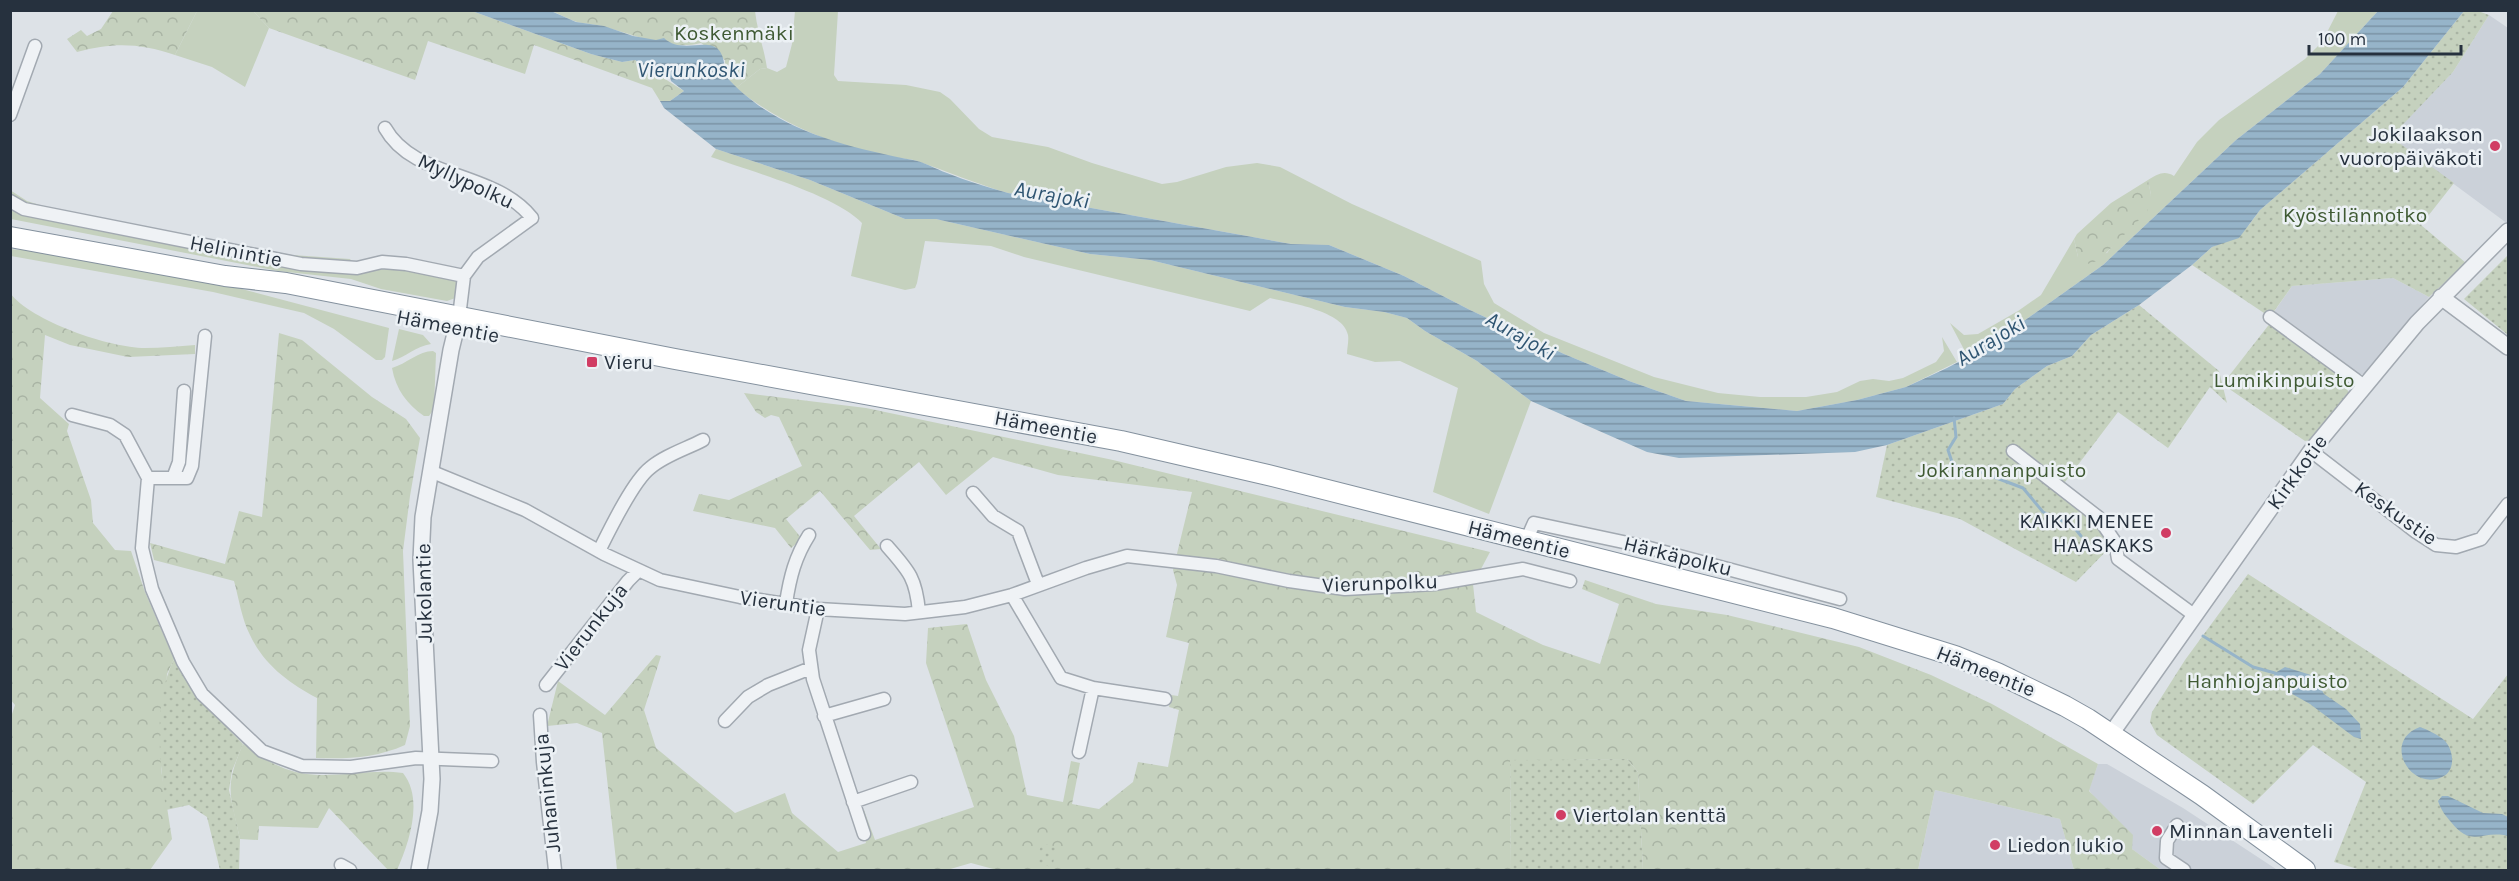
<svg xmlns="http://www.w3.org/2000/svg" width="2519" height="881" viewBox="0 0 2519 881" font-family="Karla,sans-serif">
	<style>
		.built { fill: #cbd1d9 }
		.green { fill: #c5d1be }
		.forest { fill: url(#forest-crowns) }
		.park { fill: url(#park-dots) }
		.water { fill: url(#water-rules) }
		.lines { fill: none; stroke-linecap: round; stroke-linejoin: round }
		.stream { stroke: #96b4c9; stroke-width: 3 }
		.minor-casing { stroke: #a2a9b1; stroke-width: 15 }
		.tertiary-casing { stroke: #a2a9b1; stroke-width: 18 }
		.trunk-casing { stroke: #84919e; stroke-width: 22 }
		.minor { stroke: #eff2f5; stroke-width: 12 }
		.tertiary { stroke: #eff2f5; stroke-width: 15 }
		.trunk { stroke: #fff; stroke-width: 20 }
		.poi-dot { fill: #d13d64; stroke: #ecf1f5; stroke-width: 2 }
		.labels { text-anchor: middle; stroke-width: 5; stroke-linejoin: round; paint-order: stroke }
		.park-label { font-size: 21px; fill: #3f5a33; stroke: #ecf1f5 }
		.poi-label { font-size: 21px; fill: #26313e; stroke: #ecf1f5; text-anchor: start }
		.street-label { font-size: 21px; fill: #26313e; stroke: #ecf1f5 }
		.water-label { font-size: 22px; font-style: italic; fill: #2f5572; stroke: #ecf1f5 }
	</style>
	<defs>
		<pattern id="forest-crowns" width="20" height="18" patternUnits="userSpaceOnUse" patternTransform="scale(1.5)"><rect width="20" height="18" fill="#c5d1be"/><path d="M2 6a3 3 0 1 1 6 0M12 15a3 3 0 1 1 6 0" fill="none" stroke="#a9b4a4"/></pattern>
		<pattern id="park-dots" width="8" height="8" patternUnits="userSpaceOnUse" patternTransform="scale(1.5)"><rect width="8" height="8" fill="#c5d1be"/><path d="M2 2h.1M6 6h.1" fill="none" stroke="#a9b4a4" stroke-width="1.8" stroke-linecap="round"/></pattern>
		<pattern id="water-rules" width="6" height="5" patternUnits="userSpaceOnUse" patternTransform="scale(1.5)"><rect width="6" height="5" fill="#96b4c9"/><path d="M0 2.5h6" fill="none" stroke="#7a93a5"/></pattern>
	</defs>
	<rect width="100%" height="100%" fill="#dde2e7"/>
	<!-- built -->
	<path class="built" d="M2489,15l19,13v196l-118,-87 63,-65z
		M2393,278l36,19 -65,77h-8l-82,-62 18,-26z
		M2098,764h9l76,44 93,61 -2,1h-113l-29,-21 -43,-59z
		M1935,790l125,29 14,51h-156z"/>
	<!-- green -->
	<path class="green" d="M197,11h56l16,17 -24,59 -33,-20 -37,-12z
		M795,11h43l-4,64 4,6 68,4 34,7 10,7 29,30 13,8 56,10 44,16 70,21 15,-2 49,-15 31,-4 23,4 72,37 129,57 3,23 10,19 50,30 110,44 64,16 42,4h46l31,-5 23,-11 13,-2 16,2 14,-3 33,-16 8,-11 -2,-14 15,25 -51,25 -49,13 -60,11 -111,-10 -57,-20 -65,-27 -94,-44 -66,-34 -75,-31 -38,-1 -283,-51c-32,-9 -61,-22 -91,-32 -6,-2 -12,-2 -18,-3 -19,-3 -40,-8 -58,-14 -38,-12 -74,-31 -105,-56l24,-19 7,-1 10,4 9,-5 6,-23z
		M2338,11h40l-58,63 -84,66 -133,125 -89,63 -32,15 -14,14 -18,-34 14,12 14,-1 40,-23 23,-16 33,-56 4,18 29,-4 44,-58 -3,-15c10,-6 16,-10 26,-4l23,-34 22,-22 86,-61 17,-17z
		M716,149l94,31 95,39h31l154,35 60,6 195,47 39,5 23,6 18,13 52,30 54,40 -42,113 -56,-22 25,-104 -58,-27 -25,1 -28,-8c0,-6 2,-13 1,-19 -4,-24 -58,-32 -78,-37l-20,13 -226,-54 -33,-11 -66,-5 -8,42 -2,5 -10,2 -54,-14 11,-53c-26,-28 -112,-52 -151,-66z
		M10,190l17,11 38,12 227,42 58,4 7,9 49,-4 58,12 -3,20 -14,5 -66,-12 -30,-10 -73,-8 -267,-52z
		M10,249l36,3 173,31 170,45 -4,29 -3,3h-6l-42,-31 -30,-16 -91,-21 -202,-36z
		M399,329l24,6 8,9c-15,2 -25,13 -39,17z
		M433,351l3,2 -2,56 -5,7h-5c-17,-12 -28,-26 -32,-48 14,-4 27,-17 41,-17z"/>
	<!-- forest -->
	<path class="forest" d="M113,11v-1l84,1 -22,44c-35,-12 -62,-13 -98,-3l-10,-13 14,-9 6,6 14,-7z
		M253,11h219l119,43 31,8 13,-2 49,31 -14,10h-10l-8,-13 -118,-43 -9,29 -97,-33 -13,39 -146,-52z
		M551,11h204c2,19 9,37 12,57l-7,1 -24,19 -11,-13v-15l-24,-17c-31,8 -66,-8 -96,-16 -9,-3 -19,-3 -28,-5 -9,-3 -18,-8 -26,-11z
		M2148,180l3,15 -4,17 -48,48 -10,4 -11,-7 -4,-18 3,-5 34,-31z
		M10,293c21,28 100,55 135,55 16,0 34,-2 50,-3v9l-67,3 -58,-12 -25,-10 -5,63 29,26 -2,7 24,69 2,23 22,27 16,1 14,41 29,67 -7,15 -6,95 11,70 -22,31h-139l-1,-150 5,-15 -5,-6z
		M279,333l23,7 70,57 34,22 14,19 -10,58 -7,55 7,175 -5,19c-29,13 -57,14 -89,13l1,-60c-28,-15 -53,-33 -67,-63 -8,-15 -11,-36 -16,-54l-80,-21 -4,-17 75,21 14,-53 23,6z
		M744,393l122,15 247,52 377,92 -17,32 3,28 67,33 57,19 19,-60 -37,-15 3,-9 71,24 71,11 132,32 72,28 61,29 106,60 -9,27 44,44 -1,14 29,21h-87l-14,-51 -125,-29 -17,80h-275l-5,-98 -11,-13 -117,2 1,109h-514l-26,-7 -24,7h-330l-15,-137 -25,-10 -30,3 11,-45 47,34 51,-60 5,1 -17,54 12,38 79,65 50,-20 7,20 46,39 28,-9 -10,-31 8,-2 11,30 99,-33 -48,-144 2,-35 39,-4 19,56 28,56 13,59 36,7 8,-41 9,2 -8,41 27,5 34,-27 5,-20 30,5 11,-57 -10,-3 2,-12 7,1 11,-53 -23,-6 11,-52 -4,-15 19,-78 -134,-17 -65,-18 -47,38 -27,-33 -65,54 27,33 -11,1 -50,-59 -34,28 16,20 -11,9 -16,-20 -82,-17 6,-17 30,6 73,-34 -23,-49 -8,-2 -6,3 -9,-6z
		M243,744c12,7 23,17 36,22 39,19 83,1 124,7 21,26 6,70 -6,97h-9l-59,-62 -11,20 -59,-2 -1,14 -18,-1c-10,-45 -16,-51 3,-95z"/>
	<!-- park -->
	<path class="park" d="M2464,11h14l11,4 -36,57 -62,65 63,46 -33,42 45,38 -37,34 -36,-19 -101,8 -22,31 -78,-52 20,-18 12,-5 25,-17 11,-15 143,-123z
		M2508,255v80l-44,-36z
		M2139,305l80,66 8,32 -17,-16 -42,61 -50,-36 -56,74 53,56 -39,40 -116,-63 -84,-22 11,-52 116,-41 12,-15 32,-23 25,-10 19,-21z
		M2271,322l77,58 -2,8 4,6 -38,46 -7,1 -80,-55v-5z
		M2248,574l225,145 35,-45v196h-147l-27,-8 32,-80 -53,-37 -60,59 -96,-69 -7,-13 2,-10 33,-52z
		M174,659l24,39 45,46 -11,27 -3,19 11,49 -1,31h-19l-13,-53 -18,-12 -23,5c-6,-48 -14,-106 8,-151z
		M1627,759l11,13 5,98h-132l-1,-110z
		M1042,843l15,4 -5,20 -17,-4z"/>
	<!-- water -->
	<path class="water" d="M472,11h79l25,11 28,4 29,10 23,4 8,-2c23,22 61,-16 61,37 46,54 121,72 188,85 11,2 23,9 34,13 20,8 40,14 61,20l283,51 38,1 75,31 66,34 94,44 65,27 57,20 111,10 60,-11 49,-13 41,-19 21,-11 14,-14 32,-15 89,-63 133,-125 84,-66 58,-63h86l-61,76 -143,123 -21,28 -27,9 -20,18 -53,40 -48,30 -19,21 -25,10 -32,23 -12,15 -116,41 -32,7 -176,6 -32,-6 -116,-51 -54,-40 -52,-30 -18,-13 -23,-6 -39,-5 -195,-47 -60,-6 -154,-35h-31l-95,-39 -94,-31 -52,-41 -4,-7h10l14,-10 -13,-10 -2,-9 -7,4 -27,-16 -13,2 -31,-8z
		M2285,667l29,9 10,18 22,15 14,15 1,15 -7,-2 -44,-33 -39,-22 4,-9z
		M2420,727c8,3 19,8 25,14 9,10 11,30 -3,36 -31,15 -61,-36 -22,-50z
		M2442,796h6l35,17 19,1 6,3v19c-25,-7 -36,13 -57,-14 -6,-7 -10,-12 -13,-21z"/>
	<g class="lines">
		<!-- stream -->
		<path class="stream" d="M1954,418l2,19 -8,13 4,12 10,11 8,-5 53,20 20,24 30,14 8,10
			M2203,636l50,31 22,6"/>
		<defs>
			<path id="minor" d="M10,115l25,-69
				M385,128c29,52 109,42 147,90l-54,39 -14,19 -5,41
				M10,201l14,8 277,55 56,4 25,-6 24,2 58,12
				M2270,317l93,68
				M72,415l38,10 15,10 23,43 -6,70 10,41 31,73 19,32 60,57 40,15 49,1 65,-9 76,3
				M2013,451l85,66 17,25 3,17 76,56
				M2311,451l105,81 20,13 20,2 25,-8 27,-35
				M430,471l95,39 79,44 56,26 80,17 78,12 87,5 60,-7 47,-12 74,-27 41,-12 89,10 73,15 56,8 89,-5 89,-15 47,12
				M148,478h25l6,-16 5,-71
				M174,478h13l5,-12 13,-130
				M973,493l20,23 25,15 20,53
				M1526,541l8,-18 108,23 198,53
				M887,546c22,25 29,32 32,66
				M599,551c10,-20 34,-70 51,-83 15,-13 36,-19 53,-28
				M1012,595l49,83 32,10 72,11
				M786,603c4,-26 9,-46 23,-68
				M818,609l-9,41 4,29 51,155
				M546,685l82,-104 10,-10
				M540,715l3,47 12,108
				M824,716l60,-17
				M725,721l23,-24 20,-12 43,-17
				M1079,752l14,-64
				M853,802l58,-20
				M2177,825l-10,16 -1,17 18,12
				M341,865l9,5"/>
			<path id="tertiary" d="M2441,297l67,50
				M2111,734l200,-283 106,-128 91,-92
				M419,870l11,-59 2,-32 -11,-219 2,-43 28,-167 8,-33"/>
			<path id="trunk" d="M10,237l215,39 61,7 389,76 446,82 147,34 565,143 122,38 42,17 68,33 23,13 114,76 103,75"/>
		</defs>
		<!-- minor casing -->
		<use href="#minor" class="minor-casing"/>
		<!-- tertiary casing -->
		<use href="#tertiary" class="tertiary-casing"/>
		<!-- trunk casing -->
		<use href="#trunk" class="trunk-casing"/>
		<!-- minor -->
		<use href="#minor" class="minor"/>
		<!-- tertiary -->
		<use href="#tertiary" class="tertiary"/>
		<!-- trunk -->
		<use href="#trunk" class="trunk"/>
	</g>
	<!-- markers -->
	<g class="poi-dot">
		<circle cx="2495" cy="146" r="6"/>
		<rect x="586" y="356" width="12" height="12" rx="3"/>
		<circle cx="2166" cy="533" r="6"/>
		<circle cx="1561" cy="815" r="6"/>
		<circle cx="2157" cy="831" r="6"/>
		<circle cx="1995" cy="845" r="6"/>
	</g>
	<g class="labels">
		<!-- park labels -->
		<g class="park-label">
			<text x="734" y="40">Koskenmäki</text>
			<text x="2355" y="222">Kyöstilännotko</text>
			<text x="2284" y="387">Lumikinpuisto</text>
			<text x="2002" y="477">Jokirannanpuisto</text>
			<text x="2267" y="688">Hanhiojanpuisto</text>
		</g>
		<!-- poi labels -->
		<g class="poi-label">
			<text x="2483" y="141" text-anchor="end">Jokilaakson<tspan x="2483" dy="24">vuoropäiväkoti</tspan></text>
			<text x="604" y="369">Vieru</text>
			<text x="2154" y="528" text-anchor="end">KAIKKI MENEE<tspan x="2154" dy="24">HAASKAKS</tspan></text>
			<text x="1573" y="822">Viertolan kenttä</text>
			<text x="2169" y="838">Minnan Laventeli</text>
			<text x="2007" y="852">Liedon lukio</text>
		</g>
		<!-- street labels -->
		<g class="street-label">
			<text transform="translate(466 181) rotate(25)" y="7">Myllypolku</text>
			<text transform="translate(236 251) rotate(11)" y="7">Helinintie</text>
			<text transform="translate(448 326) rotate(11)" y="7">Hämeentie</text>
			<text transform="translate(1046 427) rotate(11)" y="7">Hämeentie</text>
			<text transform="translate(2297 472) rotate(-54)" y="7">Kirkkotie</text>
			<text transform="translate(2396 513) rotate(35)" y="7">Keskustie</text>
			<text transform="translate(1519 539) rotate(14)" y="7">Hämeentie</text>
			<text transform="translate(1678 556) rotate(14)" y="7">Härkäpolku</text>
			<text transform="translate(1380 583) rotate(-2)" y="7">Vierunpolku</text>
			<text transform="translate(424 593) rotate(-91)" y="7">Jukolantie</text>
			<text transform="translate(783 603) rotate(8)" y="7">Vieruntie</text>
			<text transform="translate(591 627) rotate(-52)" y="7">Vierunkuja</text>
			<text transform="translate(1986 671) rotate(22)" y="7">Hämeentie</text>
			<text transform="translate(547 793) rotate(-96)" y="7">Juhaninkuja</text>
		</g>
		<!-- water labels -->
		<g class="water-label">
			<text x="691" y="77">Vierunkoski</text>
			<text transform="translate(1052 194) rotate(10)" y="8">Aurajoki</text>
			<text transform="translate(1521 335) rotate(30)" y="8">Aurajoki</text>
			<text transform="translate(1990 340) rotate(-31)" y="8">Aurajoki</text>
		</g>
	</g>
	<!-- border -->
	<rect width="2519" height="881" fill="none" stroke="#26313e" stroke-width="24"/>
	<!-- scale -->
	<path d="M2309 45v9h152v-9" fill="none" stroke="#26313e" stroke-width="3"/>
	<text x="2318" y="45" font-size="18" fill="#26313e" stroke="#ecf1f5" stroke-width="4.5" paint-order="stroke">100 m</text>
</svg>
